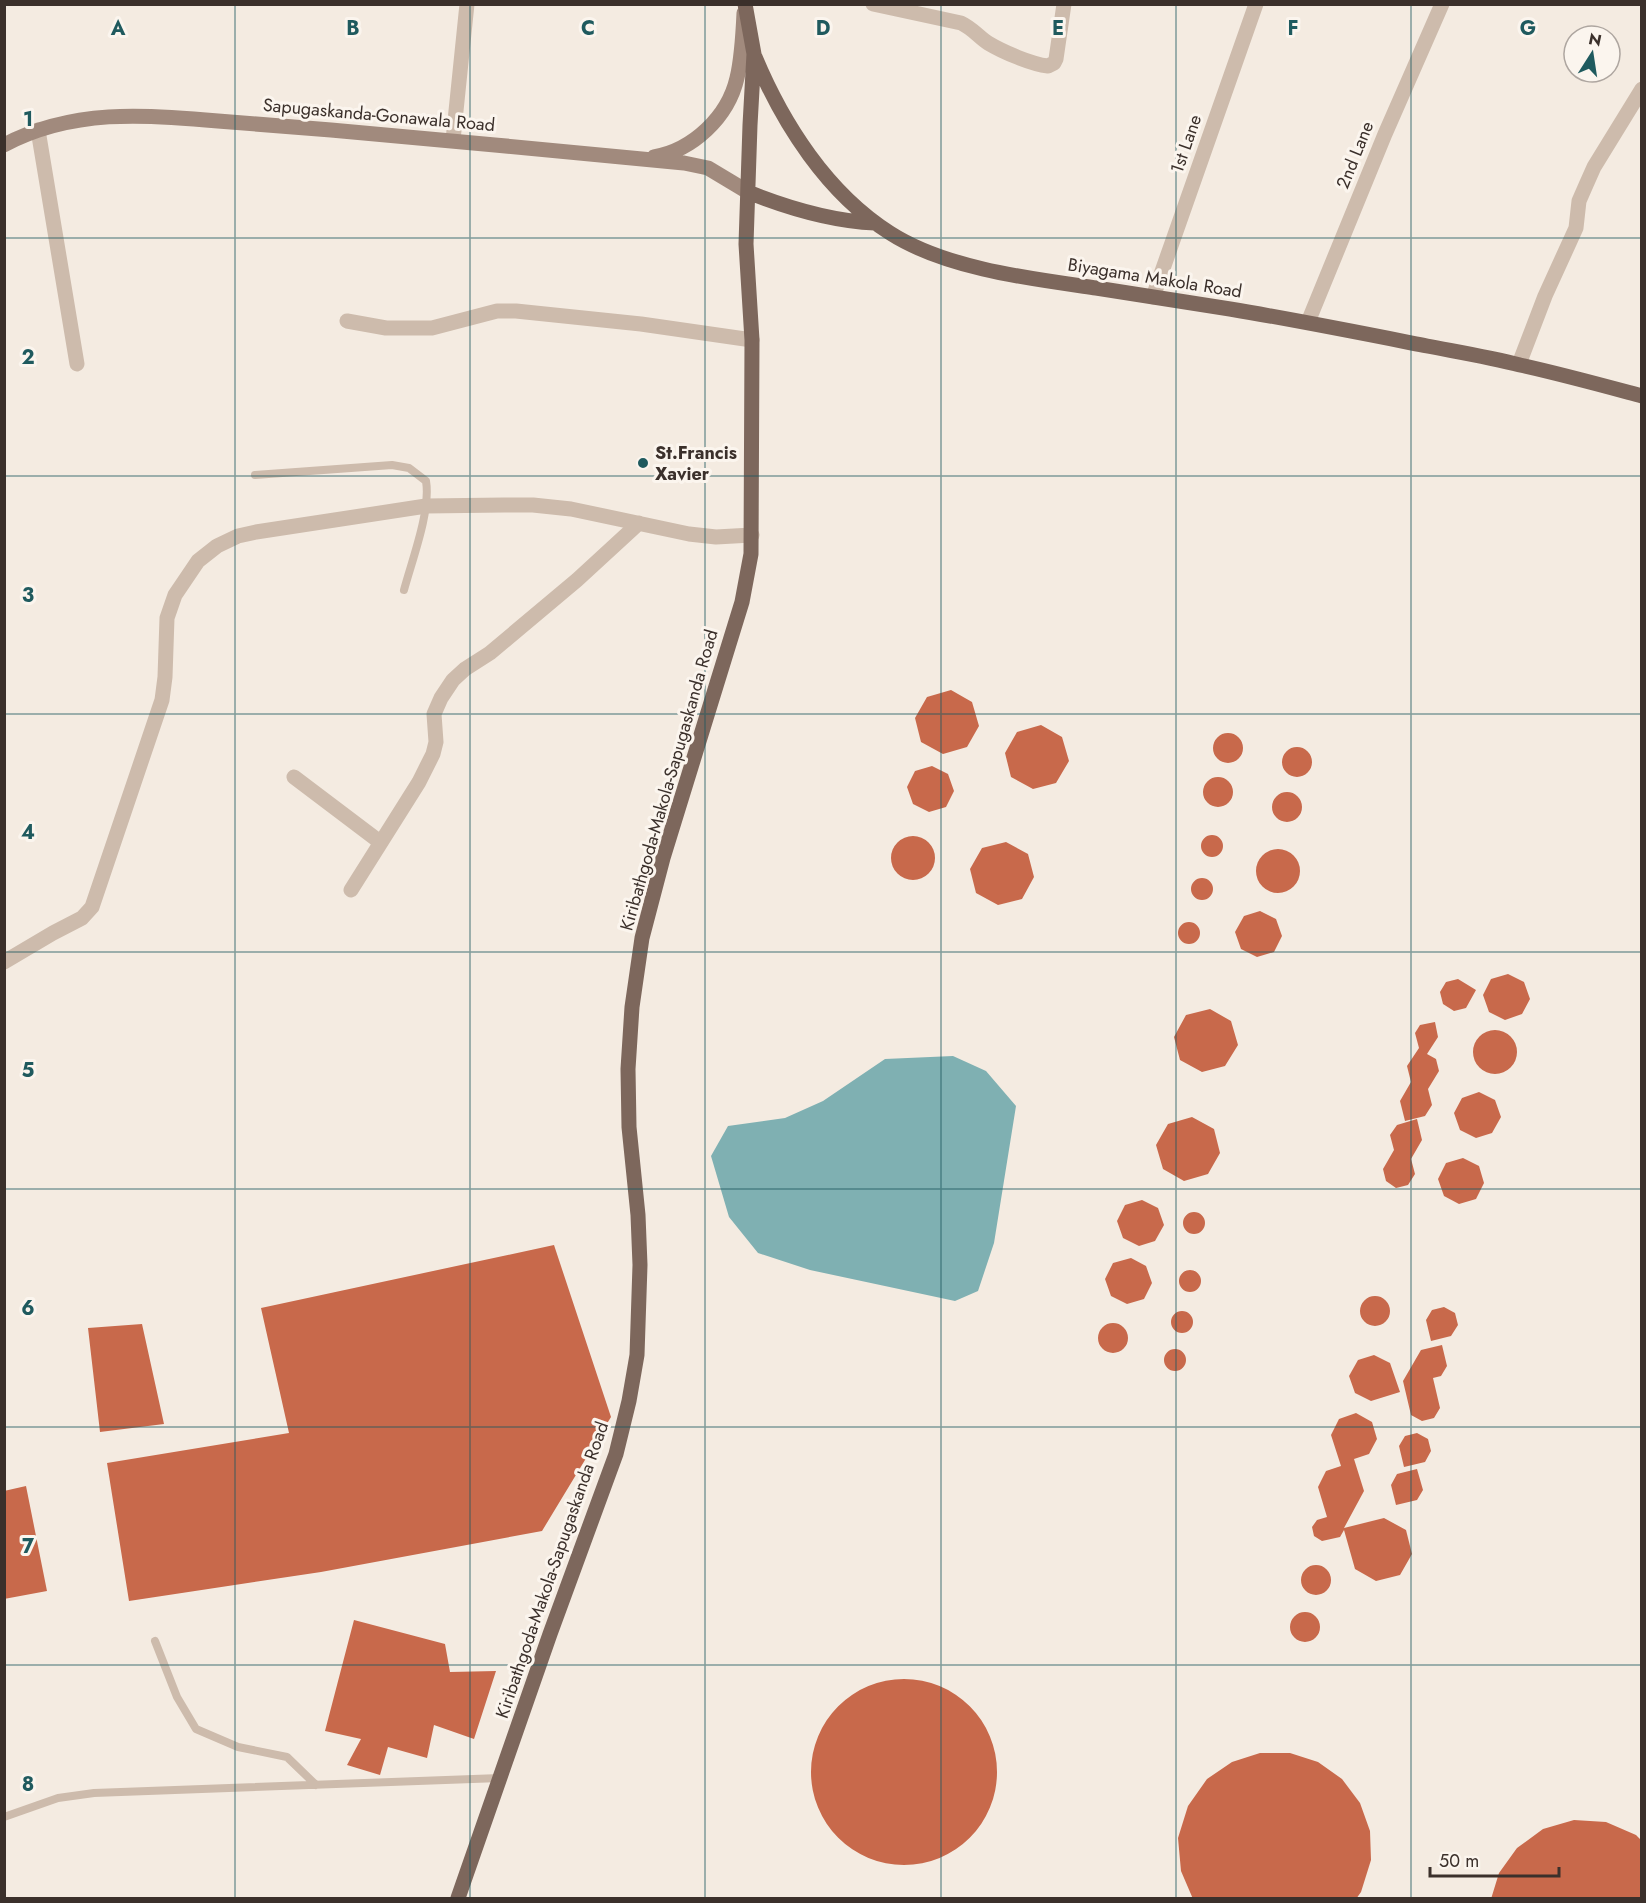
<svg xmlns="http://www.w3.org/2000/svg" width="1646" height="1903" viewBox="0 0 1646 1903" font-family="Jost,sans-serif">
	<style>
		.water { fill: #7fb0b2 }
		.building { fill: #c8694b }
		.lines { fill: none; stroke-linecap: round; stroke-linejoin: round }
		.lane { stroke: #cdbbac; stroke-width: 8 }
		.street { stroke: #cdbbac; stroke-width: 15 }
		.secondary { stroke: #a18a7d; stroke-width: 15 }
		.primary { stroke: #7d675c; stroke-width: 15 }
		.grid { fill: none; stroke: #1f5a5e; stroke-width: 1.5; stroke-opacity: 0.55 }
		.poi-dot { fill: #1f5a5e; stroke: #fbf5ee; stroke-width: 2 }
		.labels { text-anchor: middle; stroke-width: 6; stroke-linejoin: round; paint-order: stroke }
		.street-label { font-size: 18px; fill: #3b302b; stroke: #fbf5ee }
		.poi-label { font-size: 18px; font-weight: bold; fill: #3b302b; stroke: #fbf5ee; text-anchor: start }
		.grid-label { font-size: 20px; text-anchor: middle; font-weight: bold; fill: #1f5a5e; stroke: #fbf5ee; stroke-width: 6; stroke-linejoin: round; paint-order: stroke }
	</style>
	<rect width="100%" height="100%" fill="#f4ebe1"/>
	<!-- water -->
	<path class="water" d="M953,1056l33,15 30,35 -22,137 -16,48 -23,10 -145,-31 -52,-17 -29,-36 -18,-61 17,-30 57,-8 38,-17 62,-42z"/>
	<!-- building -->
	<path class="building" d="M951,690l21,12 7,24 -12,21 -24,7 -22,-12 -6,-24 12,-21z
		M1041,725l21,12 7,24 -13,22 -23,6 -22,-12 -6,-24 12,-21z
		M1213 748a15 15 0 1 1 30 0a15 15 0 1 1-30 0Z
		M1282 762a15 15 0 1 1 30 0a15 15 0 1 1-30 0Z
		M932,766l16,8 6,17 -8,16 -17,5 -16,-8 -6,-17 8,-16z
		M1203 792a15 15 0 1 1 30 0a15 15 0 1 1-30 0Z
		M1272 807a15 15 0 1 1 30 0a15 15 0 1 1-30 0Z
		M1201 846a11 11 0 1 1 22 0a11 11 0 1 1-22 0Z
		M891 858a22 22 0 1 1 44 0a22 22 0 1 1-44 0Z
		M1006,842l22,12 6,23 -12,22 -24,6 -22,-12 -6,-24 12,-21z
		M1256 871a22 22 0 1 1 44 0a22 22 0 1 1-44 0Z
		M1191 889a11 11 0 1 1 22 0a11 11 0 1 1-22 0Z
		M1260,911l16,8 6,17 -8,16 -17,5 -16,-8 -6,-17 9,-16z
		M1178 933a11 11 0 1 1 22 0a11 11 0 1 1-22 0Z
		M1508,974l16,8 6,17 -8,15 -17,6 -16,-8 -6,-17 8,-16z
		M1458,979l18,11 -10,18 -12,3 -11,-7 -3,-12 6,-10z
		M1210,1009l21,12 7,24 -13,21 -23,6 -22,-12 -6,-23 12,-22z
		M1435,1022l3,15 -11,17 9,5 3,12 -11,18 4,16 -7,11 -20,5 -5,-20 11,-19 -4,-16 12,-18 -4,-15 5,-8z
		M1473 1052a22 22 0 1 1 44 0a22 22 0 1 1-44 0Z
		M1479,1092l16,8 6,17 -9,16 -16,5 -16,-8 -6,-17 8,-15z
		M1192,1117l22,12 6,24 -12,21 -24,7 -21,-12 -7,-24 12,-21z
		M1417,1119l5,21 -11,19 4,15 -7,11 -12,3 -10,-7 -3,-12 11,-19 -4,-15 7,-10z
		M1463,1158l16,8 5,17 -8,16 -17,5 -15,-8 -6,-17 8,-16z
		M1142,1200l16,8 6,17 -9,16 -16,5 -16,-8 -6,-17 8,-16z
		M1183 1223a11 11 0 1 1 22 0a11 11 0 1 1-22 0Z
		M554,1245l57,172 -69,114 -221,41 -192,29 -22,-138 182,-30 -28,-125z
		M1131,1258l15,8 6,17 -8,16 -17,5 -16,-8 -6,-17 8,-16z
		M1179 1281a11 11 0 1 1 22 0a11 11 0 1 1-22 0Z
		M1360 1311a15 15 0 1 1 30 0a15 15 0 1 1-30 0Z
		M1444,1307l11,6 3,12 -7,11 -20,5 -5,-21 6,-10z
		M1171 1322a11 11 0 1 1 22 0a11 11 0 1 1-22 0Z
		M1098 1338a15 15 0 1 1 30 0a15 15 0 1 1-30 0Z
		M142,1324l22,100 -64,8 -12,-104z
		M1442,1345l5,21 -6,10 -8,2 7,30 -6,10 -12,3 -11,-6 -8,-34 18,-31z
		M1164 1360a11 11 0 1 1 22 0a11 11 0 1 1-22 0Z
		M1374,1355l16,8 10,29 -29,9 -16,-8 -6,-17 9,-16z
		M1356,1413l16,9 5,17 -8,15 -15,5 10,32 -20,37 40,-10 22,12 6,24 -12,21 -24,6 -21,-12 -11,-39 -4,7 -18,4 -8,-5 -2,-9 5,-7 10,-3 -9,-30 8,-16 15,-5 -10,-31 8,-16z
		M1417,1433l11,6 3,12 -6,11 -21,5 -5,-21 6,-10z
		M1417,1469l6,21 -6,10 -21,5 -5,-20 6,-11z
		M26,1486l21,105 -43,8v-108z
		M1301 1580a15 15 0 1 1 30 0a15 15 0 1 1-30 0Z
		M1290 1627a15 15 0 1 1 30 0a15 15 0 1 1-30 0Z
		M354,1620l91,24 5,28 46,-1 -22,68 -40,-14 -7,33 -39,-11 -8,28 -33,-10 14,-26 -36,-8z
		M811 1772a93 93 0 1 1 186 0a93 93 0 1 1-186 0Z
		M1260,1753h30l28,9 24,17 18,24 10,28 1,29 -10,32 -5,7h-163l-12,-28 -3,-33 10,-32 19,-27 25,-17z
		M1574,1820l32,2 30,13 5,5v59h-150l8,-26 18,-25 26,-19z"/>
	<g class="lines">
		<!-- lane -->
		<path class="lane" d="M255,475l137,-10 17,3 17,13c5,30 -14,79 -22,109
			M155,1641l22,56 19,32 42,18 49,10 29,28
			M4,1817l54,-19 36,-5 406,-15"/>
		<!-- street -->
		<path class="street" d="M873,4l88,19c11,5 18,14 27,20 15,9 43,21 60,23l6,-3 2,-4 8,-55
			M38,130l39,234
			M453,140l14,-136
			M1153,297l103,-293
			M347,321l39,7h46l65,-17h19l125,13 111,16
			M1308,322l77,-188 57,-130
			M1519,364l26,-68 31,-68 3,-27 7,-16 8,-18 48,-78
			M294,777l86,65
			M351,890l68,-108 14,-28 3,-12 -2,-28 7,-16 12,-18 12,-11 25,-16 87,-73 62,-57
			M4,962l49,-29 29,-15 10,-11 70,-207 3,-23 2,-59 8,-23 23,-34 19,-15 21,-10 18,-4 170,-26 78,-1h29l38,4 118,25 27,3 36,-2"/>
		<!-- secondary -->
		<path class="secondary" d="M4,145c67,-36 141,-31 214,-24 37,3 75,6 113,9 118,10 235,22 353,33l24,5 40,24
			M654,157c39,-7 74,-40 83,-79 5,-21 6,-43 7,-65"/>
		<!-- primary -->
		<path class="primary" d="M755,57c28,67 72,136 135,176 56,36 142,46 206,55 45,7 90,14 134,21 66,11 131,24 197,37 31,6 62,11 93,19 41,9 81,20 122,31
			M748,192c40,16 83,29 127,31
			M458,1898l92,-264 66,-180 13,-53 8,-46 3,-90 -2,-50 -9,-88 -1,-58 4,-62 10,-69 21,-80 79,-256 9,-48 1,-214 -6,-96 4,-119 4,-71 -9,-50"/>
	</g>
	<!-- grid -->
	<path class="grid" d="M235,4v1894M470,4v1894M705,4v1894M941,4v1894M1176,4v1894M1411,4v1894M4,238h1638M4,476h1638M4,714h1638M4,952h1638M4,1189h1638M4,1427h1638M4,1665h1638"/>
	<!-- markers -->
	<circle class="poi-dot" cx="643" cy="463" r="6"/>
	<g class="labels">
		<!-- street labels -->
		<g class="street-label">
			<text transform="translate(379 115) rotate(5)" y="6">Sapugaskanda-Gonawala Road</text>
			<text transform="translate(1186 144) rotate(-71)" y="6">1st Lane</text>
			<text transform="translate(1355 155) rotate(-68)" y="6">2nd Lane</text>
			<text transform="translate(1155 278) rotate(9)" y="6">Biyagama Makola Road</text>
			<text transform="translate(669 780) rotate(-74)" y="6">Kiribathgoda-Makola-Sapugaskanda Road</text>
			<text transform="translate(552 1570) rotate(-71)" y="6">Kiribathgoda-Makola-Sapugaskanda Road</text>
		</g>
		<!-- poi labels -->
		<g class="poi-label">
			<text x="655" y="459">St.Francis<tspan x="655" dy="21">Xavier</tspan></text>
		</g>
	</g>
	<g class="grid-label">
		<text x="118" y="35">A</text>
		<text x="353" y="35">B</text>
		<text x="588" y="35">C</text>
		<text x="823" y="35">D</text>
		<text x="1058" y="35">E</text>
		<text x="1293" y="35">F</text>
		<text x="1528" y="35">G</text>
		<text x="28" y="126">1</text>
		<text x="28" y="364">2</text>
		<text x="28" y="602">3</text>
		<text x="28" y="839">4</text>
		<text x="28" y="1077">5</text>
		<text x="28" y="1315">6</text>
		<text x="28" y="1553">7</text>
		<text x="28" y="1791">8</text>
	</g>
	<!-- border -->
	<rect width="1646" height="1903" fill="none" stroke="#3b302b" stroke-width="12"/>
	<!-- north arrow -->
	<g transform="translate(1592 54) rotate(12)"><circle r="28" fill="#fbf5ee" stroke="#aea6a0" stroke-width="1.5"/>
	<path d="M0-4.5L10 22L0 15L-10 22Z" fill="#1f5a5e"/>
	<text y="-9" font-size="16" font-weight="bold" text-anchor="middle" fill="#3b302b">N</text>
	</g>
	<!-- scale -->
	<path d="M1430 1867v9h129v-9" fill="none" stroke="#3b302b" stroke-width="3"/>
	<text x="1439" y="1867" font-size="18" fill="#3b302b" stroke="#fbf5ee" stroke-width="4.5" paint-order="stroke">50 m</text>
</svg>
